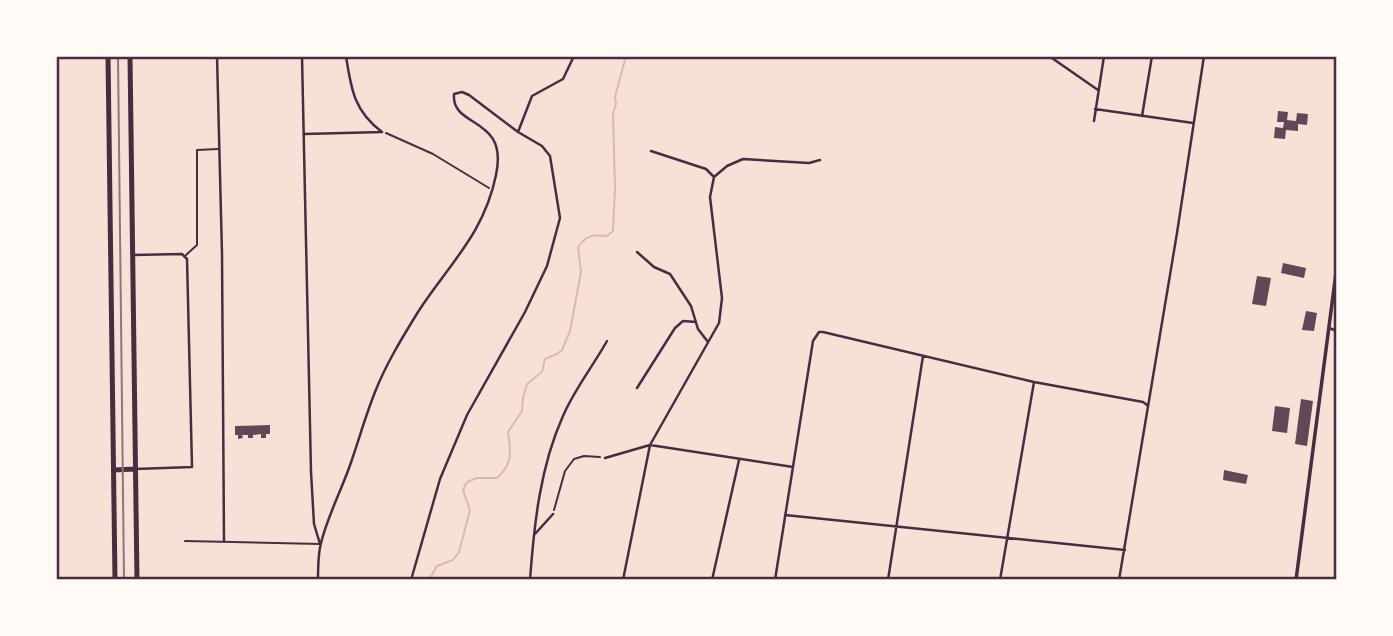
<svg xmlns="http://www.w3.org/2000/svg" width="1393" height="636" viewBox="0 0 1393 636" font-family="'PT Serif',serif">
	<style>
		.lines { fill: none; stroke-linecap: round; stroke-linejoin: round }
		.stream { stroke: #dcb8b0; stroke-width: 2 }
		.building { fill: #644757 }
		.path { stroke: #4a2c40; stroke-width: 2 }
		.service { stroke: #4a2c40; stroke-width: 2 }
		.minor { stroke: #4a2c40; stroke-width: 2.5 }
		.tertiary { stroke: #4a2c40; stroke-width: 3.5 }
		.primary { stroke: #4a2c40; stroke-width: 5 }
		.tram { stroke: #8f747c; stroke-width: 2 }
		.neatline { fill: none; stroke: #4a2c40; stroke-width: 2.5 }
	</style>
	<rect width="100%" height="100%" fill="#f7e1d7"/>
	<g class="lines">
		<!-- stream -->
		<path class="stream" d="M429,580l8,-14 16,-6 6,-8 11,-42 -7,-20 4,-8 10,-4h20c16,-14 14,-27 11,-46l14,-21 1,-13 4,-14 15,-12 3,-13 12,-5 5,-4 8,-19 11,-59 -3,-25c10,-13 14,-12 29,-11l6,-5 2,-43 -2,-74 3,-10 -1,-7 11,-41"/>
	</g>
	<!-- building -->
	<path class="building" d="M1278,111l10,1 -1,8 9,1 1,-8 11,1 -1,11 -9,-1v7l-12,-1 -1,9 -11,-1 1,-11 8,1 1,-6h-7z
		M1283,263l23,5 -2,10 -23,-5z
		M1257,276l14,2 -5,28 -14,-2z
		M1306,311l11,2 -3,18 -12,-1z
		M1301,399l12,2 -6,45 -12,-2z
		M1275,406l15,2 -3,25 -15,-2z
		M270,425v9h-4v4h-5v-4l-8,1v3h-5v-3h-6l1,3 -5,1v-4h-3v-9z
		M1224,470l24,5 -2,9 -23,-4z"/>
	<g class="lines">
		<!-- path -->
		<path class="path" d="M386,133l47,21 56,34
			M554,510l11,-39 9,-12 10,-3 16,1"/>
		<!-- service -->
		<path class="service" d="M186,255l11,-10v-95l21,-1
			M185,541l135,3"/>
		<!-- minor -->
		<path class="minor" d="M217,56l5,198 2,287
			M302,56l9,416 3,52 6,20
			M346,56c5,33 8,55 36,76
			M1049,56l49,34
			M1095,109l98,14
			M1142,116l10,-60
			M1094,121l10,-65
			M305,134l77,-2
			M651,151l55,18 8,8
			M637,252l17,15 16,7 21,32 7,23 10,13
			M133,255l49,-1 5,5 5,208 -57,2
			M1329,328l8,3
			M637,388l38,-60 8,-7 13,1
			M605,458l45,-13 143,22
			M785,515l340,35
			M535,534l18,-20
			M318,580c0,-12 0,-26 3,-37 6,-25 19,-50 28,-75 9,-25 16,-51 26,-76 11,-28 27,-54 43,-80 31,-48 66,-78 78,-137 13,-60 -45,-46 -42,-81l8,-2 7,3 49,37
			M411,580l29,-101 27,-64 58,-103 22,-46 13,-48 -10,-62 -8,-10 -24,-14 14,-36 31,-17 11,-23
			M530,580c4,-55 10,-113 33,-164 11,-26 30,-50 44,-75
			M623,580l27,-135 69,-122 3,-25 -12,-101 4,-20 13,-11 16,-7 66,4 11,-3
			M712,580l27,-120
			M775,580l38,-239 6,-9h4l211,50 109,20 4,3
			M888,580l35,-224
			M1000,580l34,-198
			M1119,580l58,-347 27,-177"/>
		<!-- tertiary -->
		<path class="tertiary" d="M1296,580l41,-315"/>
		<!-- primary -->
		<path class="primary" d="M108,56l7,524
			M130,56l7,524
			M114,470l21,-1"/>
		<!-- tram -->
		<path class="tram" d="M118,56l6,524"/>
	</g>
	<!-- border -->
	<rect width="1393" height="636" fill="none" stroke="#fffaf5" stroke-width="116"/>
	<rect x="58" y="58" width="1277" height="520" class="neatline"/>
</svg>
